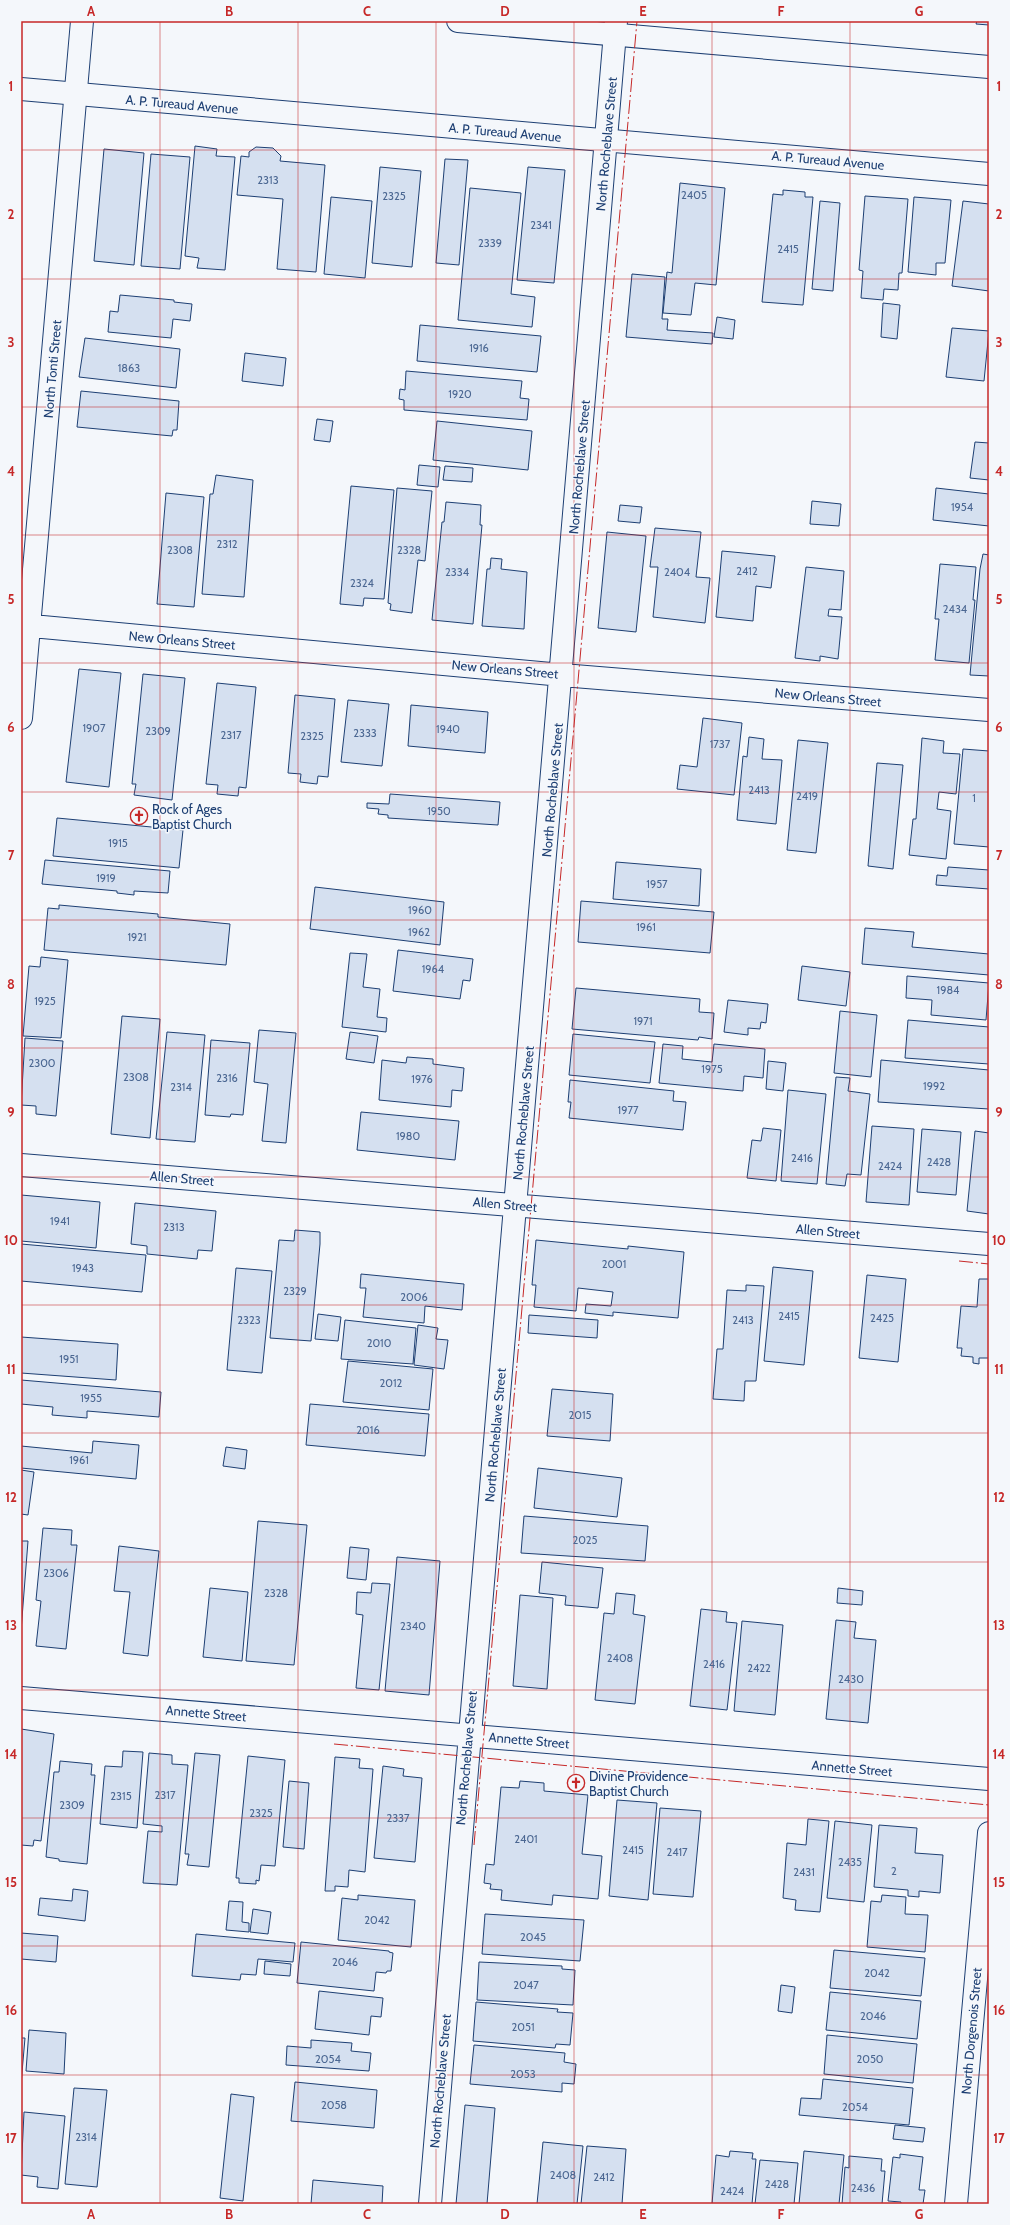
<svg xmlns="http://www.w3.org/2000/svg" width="1010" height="2225" viewBox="0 0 1010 2225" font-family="Cabin,sans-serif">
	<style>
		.building { fill: #d5e0f0; stroke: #1d3f73 }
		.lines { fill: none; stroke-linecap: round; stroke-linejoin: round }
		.street-casing { stroke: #1d3f73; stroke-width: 24 }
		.secondary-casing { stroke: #1d3f73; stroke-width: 24 }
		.street { stroke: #f4f7fb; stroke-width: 22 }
		.secondary { stroke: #f4f7fb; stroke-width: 22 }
		.power { stroke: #c62828; stroke-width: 1; stroke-dasharray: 14 3 2 3; stroke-linecap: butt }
		.grid { fill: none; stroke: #c62828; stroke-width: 1; stroke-opacity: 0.55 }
		.labels { text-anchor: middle; stroke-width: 3; stroke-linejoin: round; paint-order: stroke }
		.number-label { font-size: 11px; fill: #4b6792 }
		.street-label { font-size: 13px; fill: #1d3f73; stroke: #f4f7fb }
		.poi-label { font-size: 13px; fill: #1d3f73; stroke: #f4f7fb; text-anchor: start }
		.neatline { fill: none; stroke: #c62828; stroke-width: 1.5 }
		.grid-label { font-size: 13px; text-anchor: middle; font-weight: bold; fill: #c62828 }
	</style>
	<rect width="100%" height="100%" fill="#f4f7fb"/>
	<!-- building -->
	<path class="building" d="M977,21h12v4l-13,-1z
		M195,146l22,3 -1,7 19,1 -10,113 -28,-2 2,-10 -14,-2z
		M256,147l17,1 8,8 -1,5 45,4 -9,107 -39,-3 6,-70 -46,-4 4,-39 8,1v-5z
		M104,149l40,4 -10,112 -40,-4z
		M151,154l39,3 -10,112 -39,-3z
		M445,159l23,1 -9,105 -23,-2z
		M380,167l41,4 -9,96 -40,-4z
		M528,167l37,3 -11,113 -37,-3z
		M680,183l45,5 -9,97 -21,-2 -4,32 -28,-2 4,-41 5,1z
		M470,188l51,5 -10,101 24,3 -3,30 -74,-7z
		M783,190l22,2v5h8l-10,108 -41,-3 11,-108 10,1z
		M865,196l43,3 -6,74h-3l-1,17 -14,-1 -1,11 -22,-2 2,-27 -4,-1z
		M331,197l41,4 -7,77 -41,-4z
		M914,197l37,3 -6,63h-9v12l-28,-3z
		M820,201l20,2 -7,88 -21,-2z
		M963,201l26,3v87l-37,-5z
		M632,274l33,3 -3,42h6l-1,11 46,3 -1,11 -86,-7z
		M120,295l54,5v2l18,2 -2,17 -17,-2 -2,19 -63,-6 2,-21 8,1z
		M883,303l17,2 -3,34 -16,-2z
		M717,317l18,3 -2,19 -19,-2z
		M420,325l121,11 -4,36 -120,-11z
		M952,328l37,3 -5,50 -38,-4z
		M85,338l95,11 -4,39 -97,-11z
		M245,353l41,5 -3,28 -41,-5z
		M406,371l116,10 -2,17 9,1 -2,21 -123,-10v-10l-5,-1 1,-10 5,1z
		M81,391l98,10 -2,29h-4l-1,6 -95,-9z
		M317,419l16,2 -3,21 -16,-2z
		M437,421l95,10 -4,39 -95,-10z
		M975,442l14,1v37l-19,-2z
		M419,465l21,2 -2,20 -21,-2z
		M445,466l28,2 -1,14 -29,-2z
		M216,475l37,5 -9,117 -42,-3 8,-100h3z
		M351,486l43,4 -10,109 -20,-1 -1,8 -23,-2z
		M397,488l35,3 -7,70 -7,-1 -6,53 -22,-3 1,-6 -3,-1z
		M936,488l53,6v32l-56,-6z
		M166,493l38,4 -10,110 -37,-3z
		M812,501l29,3 -2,22 -29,-2z
		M446,502l35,3 -1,20h2l-9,99 -41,-4 10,-98h2z
		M620,505l22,2 -2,16 -22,-2z
		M655,528l46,4 -5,45 14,1 -5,45 -52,-6 5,-50h-8z
		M607,532l39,4 -10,96 -38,-4z
		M722,551l53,5 -4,32 -15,-2 -3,35 -37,-4z
		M983,554l6,1v121l-19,-1 10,-106z
		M491,558l11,1 -1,10 26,3 -3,57 -42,-3 5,-57h3z
		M940,564l36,3 -3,33h2l-6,63 -34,-3 4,-41h-4z
		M806,567l38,4 -3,39 -12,-1 -1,7 14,1 -4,42 -18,-3v5l-25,-3z
		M79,669l42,4 -12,114 -43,-5z
		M143,674l42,4 -13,122 -38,-5 2,-11h-4z
		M217,683l39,4 -10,101 -7,-1 -1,9 -21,-2 1,-9 -12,-1z
		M295,695l40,4 -7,78 -10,-1 -1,8 -17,-2 1,-8 -13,-1z
		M348,700l41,4 -7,62 -41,-4z
		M411,705l77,7 -3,41 -77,-7z
		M703,718l39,5 -8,72 -57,-6 3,-24 17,2z
		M749,737l15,2 -2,20 20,1 -6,64 -39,-4 6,-64 4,1z
		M922,738l22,3 -1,12 17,1 -4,40 -17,-2 -2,17 14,2 -5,48 -37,-4 4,-36h3z
		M798,740l30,3 -12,110 -29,-3z
		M963,749l26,2v96l-35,-3z
		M877,763l26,2 -10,104 -25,-3z
		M390,794l110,8 -2,23 -110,-7v-3l-10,-1 1,-5 -12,-1v-5l22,1z
		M57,818l126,12 -4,38 -126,-12z
		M45,860l125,11 -2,22 -34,-2v4l-17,-2v-2l-75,-7z
		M616,862l85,7 -2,37 -86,-7z
		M948,867l41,3v19l-53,-4 1,-10 10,1z
		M315,887l129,15 -4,43 -130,-16z
		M581,901l133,11 -4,41 -132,-11z
		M59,905l99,9v3l72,7 -4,41 -182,-15 4,-42 11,1z
		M865,928l49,4 -2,15 77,7v21l-127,-11z
		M398,950l75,9 -3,22 -7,-1 -3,19 -67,-8z
		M350,953l17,1 -4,33 17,2 -3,28 10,1 -1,14 -44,-5z
		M41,957l27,3 -7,78 -38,-2 6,-70 11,1z
		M802,966l48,6 -4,34 -48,-6z
		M907,976l82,7 -3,37 -55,-5 1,-15 -26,-2z
		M576,988l124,11 -1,13 15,1 -2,26 -13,-2 -1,3 -126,-11z
		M728,1000l40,4 -2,19 -5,-1 -1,7 -12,-1v7l-24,-3z
		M840,1011l37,4 -6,62 -37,-4z
		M122,1016l38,3 -10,119 -39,-4z
		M908,1020l81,7v37l-84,-6z
		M259,1030l37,3 -10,110 -24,-2 6,-57 -14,-2z
		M167,1032l38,3 -10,107 -39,-3z
		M350,1032l28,4 -4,27 -28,-4z
		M573,1034l82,8 -5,41 -81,-8z
		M25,1038l38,3 -7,75 -20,-2v-8l-15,-1z
		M211,1040l39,3 -7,72 -12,-1 -1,3 -25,-2z
		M663,1044l20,2 -1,13 30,3 2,-18 51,5 -2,29 -19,-2 -1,15 -84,-8z
		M407,1057l26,2v5l31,4 -2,23 -10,-1 -1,17 -72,-7 3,-40 24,3z
		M881,1060l108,10v39l-111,-7z
		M768,1061l18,2 -3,28 -17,-2z
		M836,1077l14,1 -2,13 22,3 -9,81 -14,-1 -2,12 -19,-2z
		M570,1080l104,11 -1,10 13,1 -3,28 -114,-12 2,-16h-3z
		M788,1090l38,4 -9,90 -36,-3z
		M361,1112l98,9 -4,39 -98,-10z
		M872,1126l42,3 -5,76 -43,-3z
		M763,1128l18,2 -5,51 -29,-3 5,-38 9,1z
		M922,1129l39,3 -5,63 -39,-3z
		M975,1131l14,2v81l-22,-3z
		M21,1195l79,7 -4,46 -75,-7z
		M135,1203l81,8 -4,40 -14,-1 -1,9 -50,-5v-8l-16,-2z
		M295,1230l25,2v12l-9,97 -41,-3 9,-98 15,1z
		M536,1240l92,9v-3l56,6 -6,66 -65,-6v4l-28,-3 1,-9 25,2 2,-14 -35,-4 -2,23 -42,-4 2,-22h-4z
		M21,1244l125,11 -4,37 -121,-11z
		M773,1267l40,4 -9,94 -40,-4z
		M236,1268l36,3 -10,102 -35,-3z
		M361,1274l103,10 -2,26 -37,-4 -1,17 -61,-6 3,-29h-6z
		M867,1275l39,4 -8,83 -39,-4z
		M979,1279h10v79h-10v6l-6,-1v-6l-12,-1 1,-8h-5l4,-42 16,1z
		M746,1285l18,1 -8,95h-11l-1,20 -31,-2 4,-50h6l4,-59 19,1z
		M318,1314l23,3 -3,24 -23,-2z
		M529,1315l69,5 -1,18 -69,-5z
		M345,1320l71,8 -3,36 -72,-5z
		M418,1325l20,3 -2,11 12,1 -4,29 -30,-4z
		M21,1337l97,7 -2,36 -95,-7z
		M348,1361l85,8 -4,41 -86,-8z
		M21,1380l140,12 -2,25 -72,-6v7l-35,-3 1,-8 -32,-3z
		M552,1389l61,5 -3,47 -63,-5z
		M310,1404l119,10 -4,42 -119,-11z
		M93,1441l46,4 -3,34 -115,-11v-22l71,7z
		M226,1447l21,3 -2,19 -22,-3z
		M538,1468l84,10 -5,39 -83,-9z
		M21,1470l13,2 -6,43 -7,-1z
		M524,1516l124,10 -3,35 -124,-8z
		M258,1521l49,4 -13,140 -48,-4z
		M43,1528l29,2 -1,15h6l-11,104 -30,-3 5,-45 -5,-1z
		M21,1541h7l-7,90z
		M119,1546l40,5 -11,105 -25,-3 7,-61 -16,-1z
		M350,1547l19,2 -3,31 -19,-2z
		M397,1557l43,4 -11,134 -44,-4z
		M542,1562l61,6 -5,40 -33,-3 1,-9 -27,-3z
		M372,1583l18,1 -11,106 -23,-2 7,-73 -7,-1 1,-22 14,1z
		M210,1588l38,4 -6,69 -39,-4z
		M838,1588l25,3 -1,14 -25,-2z
		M616,1593l19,2 -2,19 12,2 -10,88 -40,-4 9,-87 10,1z
		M520,1595l33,3 -6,91 -34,-3z
		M701,1609l26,3 -1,10 11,1 -10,87 -37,-4z
		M836,1620l20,2 -2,16 22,2 -8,83 -42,-4z
		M742,1621l41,4 -8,90 -41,-4z
		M21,1729l33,5 -13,107 -7,-1 -1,6 -12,-1z
		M123,1751l20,1 -6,76 -37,-4 5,-58 17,1z
		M149,1753l23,2v9l16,1 -11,120 -34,-2 5,-52 14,1v-6l-19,-2z
		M195,1753l25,2 -11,112 -22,-2 2,-11h-4z
		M248,1756l37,4 -10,106 -14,-1 -2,16 -3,-1v4l-17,-1v-5h-3z
		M335,1757l25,2 -1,9 14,1 -8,103 -16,-2 -1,17 -13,-1v5h-10z
		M60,1761l32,3 -1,11h4l-8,89 -28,-3v-2l-13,-2 8,-85h5z
		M383,1766l21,3 -1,7 19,2 -7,84 -41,-4z
		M289,1781l20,2 -5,66 -21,-2z
		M520,1781l24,2v8l44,4 -6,59 20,2 -4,43 -45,-4 -1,10 -51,-5 1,-10 -12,-1 1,-5 -7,-1 2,-19 8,1 7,-78 18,1z
		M617,1800l40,3 -9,97 -39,-4z
		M660,1808l41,3 -8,86 -40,-3z
		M808,1819l21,2 -9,91 -25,-2 1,-10 -13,-2 4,-55 19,2z
		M835,1821l37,4 -8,77 -37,-4z
		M879,1825l38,3 -2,25 28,2 -3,38 -21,-2v6l-11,-1v-6l-34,-3z
		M73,1889l15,2 -3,30 -47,-6 2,-17 32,3z
		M358,1895l57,5 -4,47 -73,-7 4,-42 16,2z
		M882,1895l24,2 -1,17 23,1 -3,37 -58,-5 4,-46 10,1z
		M229,1901l14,1 -1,20 7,1v9l-23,-2z
		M253,1909l18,3 -3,22 -18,-2z
		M485,1914l99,6 -4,41 -98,-7z
		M21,1933l37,3 -2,26 -35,-3z
		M196,1934l99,9 -2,19 -35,-3 -2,16 -15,-1 -1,6 -48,-4z
		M301,1942l88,9v1l4,1 -2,18h-4l-1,2 -10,-1 -2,19 -77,-8z
		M834,1950l91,8 -4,38 -91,-8z
		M265,1961l26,3 -1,12 -26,-2z
		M479,1962l83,4v3l13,1 -2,35 -96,-5z
		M781,1985l14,2 -3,26 -14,-2z
		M319,1991l64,7 -2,19 -10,-1 -2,19 -54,-6z
		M830,1992l91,9 -4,38 -91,-9z
		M476,2002l82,7 -1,3 16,1 -3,32 -14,-1 -1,4 -82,-7z
		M29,2030l37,3 -2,41 -38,-3z
		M827,2035l90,9 -4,39 -89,-9z
		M21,2038h4l-4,46z
		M311,2040l41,3 -1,8 20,2 -2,18 -83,-6 1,-19 24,2z
		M474,2045l91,8 -1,9 12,2 -2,20 -12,-1v9l-92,-8z
		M823,2079l90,9 -4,37 -110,-10 2,-17 20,1z
		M295,2082l82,8 -3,38 -83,-7z
		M74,2088l33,2 -10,97 -32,-3z
		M231,2094l23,3 -11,104 -23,-3z
		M465,2105l30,3 -8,96h-31z
		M24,2112l41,4 -7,73 -21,-2 1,-10 -17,-2z
		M895,2125l30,3 -2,14 -30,-3z
		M543,2142l40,4 -6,58h-40z
		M587,2146l39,3 -4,55h-41z
		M730,2151l23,2 -1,6h4l-4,45h-40l4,-49 13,2z
		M804,2151l40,4 -5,49h-40z
		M900,2154l23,3 -4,33h6l-2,14h-22v-2l-13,-1 5,-44 7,1z
		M849,2156l33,3 -1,12h4l-3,33h-40l3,-37 4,1z
		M760,2160l38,3 -4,41h-39z
		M313,2180l70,6 -1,18h-71z"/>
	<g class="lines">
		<defs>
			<path id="street" d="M21,625l541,50 427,35
				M21,718l61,-697
				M21,1165l968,79
				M21,1698l968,81
				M430,2204c59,-728 127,-1455 186,-2183
				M956,2204l33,-371"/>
			<path id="secondary" d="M458,21l531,46
				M21,89l968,85"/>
		</defs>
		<!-- street casing -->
		<use href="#street" class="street-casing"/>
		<!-- secondary casing -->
		<use href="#secondary" class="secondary-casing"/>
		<!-- street -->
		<use href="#street" class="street"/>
		<!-- secondary -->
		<use href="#secondary" class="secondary"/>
		<!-- power -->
		<path class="power" d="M959,1261l30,3
			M334,1744l655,61
			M474,1845l163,-1824"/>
	</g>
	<!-- grid -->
	<path class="grid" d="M160,21v2183M298,21v2183M436,21v2183M574,21v2183M712,21v2183M850,21v2183M21,150h968M21,279h968M21,407h968M21,535h968M21,663h968M21,792h968M21,920h968M21,1048h968M21,1177h968M21,1305h968M21,1433h968M21,1562h968M21,1690h968M21,1818h968M21,1946h968M21,2075h968"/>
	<!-- icons -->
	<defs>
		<symbol id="church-ring" viewBox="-11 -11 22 22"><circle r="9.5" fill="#f4f7fb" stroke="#c62828" stroke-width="1.5"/><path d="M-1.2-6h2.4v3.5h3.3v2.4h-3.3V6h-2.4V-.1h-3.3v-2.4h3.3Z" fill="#c62828"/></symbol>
	</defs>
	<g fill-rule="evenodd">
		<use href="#church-ring" x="129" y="806" width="20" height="20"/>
		<use href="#church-ring" x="566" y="1773" width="20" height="20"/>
	</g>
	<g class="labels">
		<!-- number labels -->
		<g class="number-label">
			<text x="268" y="184">2313</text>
			<text x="694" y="199">2405</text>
			<text x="394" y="200">2325</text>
			<text x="541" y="229">2341</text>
			<text x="490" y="247">2339</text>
			<text x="788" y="253">2415</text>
			<text x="479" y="352">1916</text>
			<text x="129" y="372">1863</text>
			<text x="460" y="398">1920</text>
			<text x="962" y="511">1954</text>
			<text x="227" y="548">2312</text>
			<text x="180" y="554">2308</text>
			<text x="409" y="554">2328</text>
			<text x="747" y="575">2412</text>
			<text x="457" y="576">2334</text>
			<text x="677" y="576">2404</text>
			<text x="362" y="587">2324</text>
			<text x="955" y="613">2434</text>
			<text x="94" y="732">1907</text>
			<text x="448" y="733">1940</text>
			<text x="158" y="735">2309</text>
			<text x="365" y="737">2333</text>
			<text x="231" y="739">2317</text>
			<text x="312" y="740">2325</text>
			<text x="720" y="748">1737</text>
			<text x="759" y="794">2413</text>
			<text x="807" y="800">2419</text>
			<text x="974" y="802">1</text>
			<text x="439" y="815">1950</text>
			<text x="118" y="847">1915</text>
			<text x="106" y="882">1919</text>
			<text x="657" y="888">1957</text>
			<text x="420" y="914">1960</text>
			<text x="646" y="931">1961</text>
			<text x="419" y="936">1962</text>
			<text x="137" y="941">1921</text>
			<text x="433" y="973">1964</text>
			<text x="948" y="994">1984</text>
			<text x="45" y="1005">1925</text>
			<text x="643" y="1025">1971</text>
			<text x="42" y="1067">2300</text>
			<text x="712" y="1073">1975</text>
			<text x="136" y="1081">2308</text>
			<text x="227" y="1082">2316</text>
			<text x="422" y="1083">1976</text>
			<text x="934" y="1090">1992</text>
			<text x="181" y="1091">2314</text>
			<text x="628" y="1114">1977</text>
			<text x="408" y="1140">1980</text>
			<text x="802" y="1162">2416</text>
			<text x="939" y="1166">2428</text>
			<text x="890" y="1170">2424</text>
			<text x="60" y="1225">1941</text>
			<text x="174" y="1231">2313</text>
			<text x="614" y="1268">2001</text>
			<text x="83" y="1272">1943</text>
			<text x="295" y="1295">2329</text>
			<text x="414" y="1301">2006</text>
			<text x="789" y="1320">2415</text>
			<text x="882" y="1322">2425</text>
			<text x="249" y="1324">2323</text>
			<text x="743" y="1324">2413</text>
			<text x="379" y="1347">2010</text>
			<text x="69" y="1363">1951</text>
			<text x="391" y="1387">2012</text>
			<text x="91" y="1402">1955</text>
			<text x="580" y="1419">2015</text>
			<text x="368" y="1434">2016</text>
			<text x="79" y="1464">1961</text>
			<text x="585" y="1544">2025</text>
			<text x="56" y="1577">2306</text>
			<text x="276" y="1597">2328</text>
			<text x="413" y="1630">2340</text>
			<text x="620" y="1662">2408</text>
			<text x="714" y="1668">2416</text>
			<text x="759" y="1672">2422</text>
			<text x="851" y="1683">2430</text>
			<text x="165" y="1799">2317</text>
			<text x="121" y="1800">2315</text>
			<text x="72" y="1809">2309</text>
			<text x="261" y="1817">2325</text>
			<text x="398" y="1822">2337</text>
			<text x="526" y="1843">2401</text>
			<text x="633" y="1854">2415</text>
			<text x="677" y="1856">2417</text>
			<text x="850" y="1866">2435</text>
			<text x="894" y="1875">2</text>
			<text x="804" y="1876">2431</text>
			<text x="377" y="1924">2042</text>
			<text x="533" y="1941">2045</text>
			<text x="345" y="1966">2046</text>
			<text x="877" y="1977">2042</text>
			<text x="526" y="1989">2047</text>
			<text x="873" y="2020">2046</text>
			<text x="523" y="2031">2051</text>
			<text x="328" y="2063">2054</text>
			<text x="870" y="2063">2050</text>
			<text x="523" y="2078">2053</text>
			<text x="334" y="2109">2058</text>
			<text x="855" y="2111">2054</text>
			<text x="86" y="2141">2314</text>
			<text x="563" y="2179">2408</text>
			<text x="604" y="2181">2412</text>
			<text x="777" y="2188">2428</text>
			<text x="863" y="2192">2436</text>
			<text x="732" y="2195">2424</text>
		</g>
		<!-- street labels -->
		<g class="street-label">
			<text transform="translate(182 104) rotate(5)" y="5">A. P. Tureaud Avenue</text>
			<text transform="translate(505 132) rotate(5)" y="5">A. P. Tureaud Avenue</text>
			<text transform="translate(606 144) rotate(-85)" y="5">North Rocheblave Street</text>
			<text transform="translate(828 160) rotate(5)" y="5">A. P. Tureaud Avenue</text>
			<text transform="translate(52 369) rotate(-85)" y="5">North Tonti Street</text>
			<text transform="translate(579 467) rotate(-85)" y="5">North Rocheblave Street</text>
			<text transform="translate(182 640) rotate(5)" y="5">New Orleans Street</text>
			<text transform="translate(505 669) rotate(5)" y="5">New Orleans Street</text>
			<text transform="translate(828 697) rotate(5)" y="5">New Orleans Street</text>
			<text transform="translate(552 790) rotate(-85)" y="5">North Rocheblave Street</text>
			<text transform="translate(523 1113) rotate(-85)" y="5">North Rocheblave Street</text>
			<text transform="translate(182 1178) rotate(5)" y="5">Allen Street</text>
			<text transform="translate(505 1204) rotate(5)" y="5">Allen Street</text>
			<text transform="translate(828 1231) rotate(5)" y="5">Allen Street</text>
			<text transform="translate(495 1435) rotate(-85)" y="5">North Rocheblave Street</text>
			<text transform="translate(206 1713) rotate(5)" y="5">Annette Street</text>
			<text transform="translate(529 1740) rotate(5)" y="5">Annette Street</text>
			<text transform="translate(466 1758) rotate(-85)" y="5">North Rocheblave Street</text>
			<text transform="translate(852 1768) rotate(5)" y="5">Annette Street</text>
			<text transform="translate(971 2031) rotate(-85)" y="5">North Dorgenois Street</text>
			<text transform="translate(440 2081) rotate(-85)" y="5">North Rocheblave Street</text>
		</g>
		<!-- poi labels -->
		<g class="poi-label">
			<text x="152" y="814">Rock of Ages<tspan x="152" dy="15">Baptist Church</tspan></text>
			<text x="589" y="1781">Divine Providence<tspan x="589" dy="15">Baptist Church</tspan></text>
		</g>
	</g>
	<!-- border -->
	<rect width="1010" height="2225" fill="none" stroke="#f4f7fb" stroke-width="44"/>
	<rect x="22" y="22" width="966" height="2181" class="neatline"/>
	<g class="grid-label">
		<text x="91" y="16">A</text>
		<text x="229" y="16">B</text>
		<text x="367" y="16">C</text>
		<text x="505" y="16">D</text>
		<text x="643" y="16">E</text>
		<text x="781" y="16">F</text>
		<text x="919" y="16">G</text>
		<text x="11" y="91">1</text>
		<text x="999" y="91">1</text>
		<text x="11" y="219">2</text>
		<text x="999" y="219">2</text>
		<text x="11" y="347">3</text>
		<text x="999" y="347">3</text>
		<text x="11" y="476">4</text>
		<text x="999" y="476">4</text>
		<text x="11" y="604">5</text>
		<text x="999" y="604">5</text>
		<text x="11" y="732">6</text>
		<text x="999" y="732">6</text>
		<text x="11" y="860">7</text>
		<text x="999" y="860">7</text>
		<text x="11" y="989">8</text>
		<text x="999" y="989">8</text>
		<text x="11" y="1117">9</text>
		<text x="999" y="1117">9</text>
		<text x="11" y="1245">10</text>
		<text x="999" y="1245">10</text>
		<text x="11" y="1374">11</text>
		<text x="999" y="1374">11</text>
		<text x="11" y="1502">12</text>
		<text x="999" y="1502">12</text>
		<text x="11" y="1630">13</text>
		<text x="999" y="1630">13</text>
		<text x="11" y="1759">14</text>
		<text x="999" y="1759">14</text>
		<text x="11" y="1887">15</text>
		<text x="999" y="1887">15</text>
		<text x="11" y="2015">16</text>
		<text x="999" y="2015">16</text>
		<text x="11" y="2143">17</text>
		<text x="999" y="2143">17</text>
		<text x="91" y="2219">A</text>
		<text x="229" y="2219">B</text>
		<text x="367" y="2219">C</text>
		<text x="505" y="2219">D</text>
		<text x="643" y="2219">E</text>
		<text x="781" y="2219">F</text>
		<text x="919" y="2219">G</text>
	</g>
</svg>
